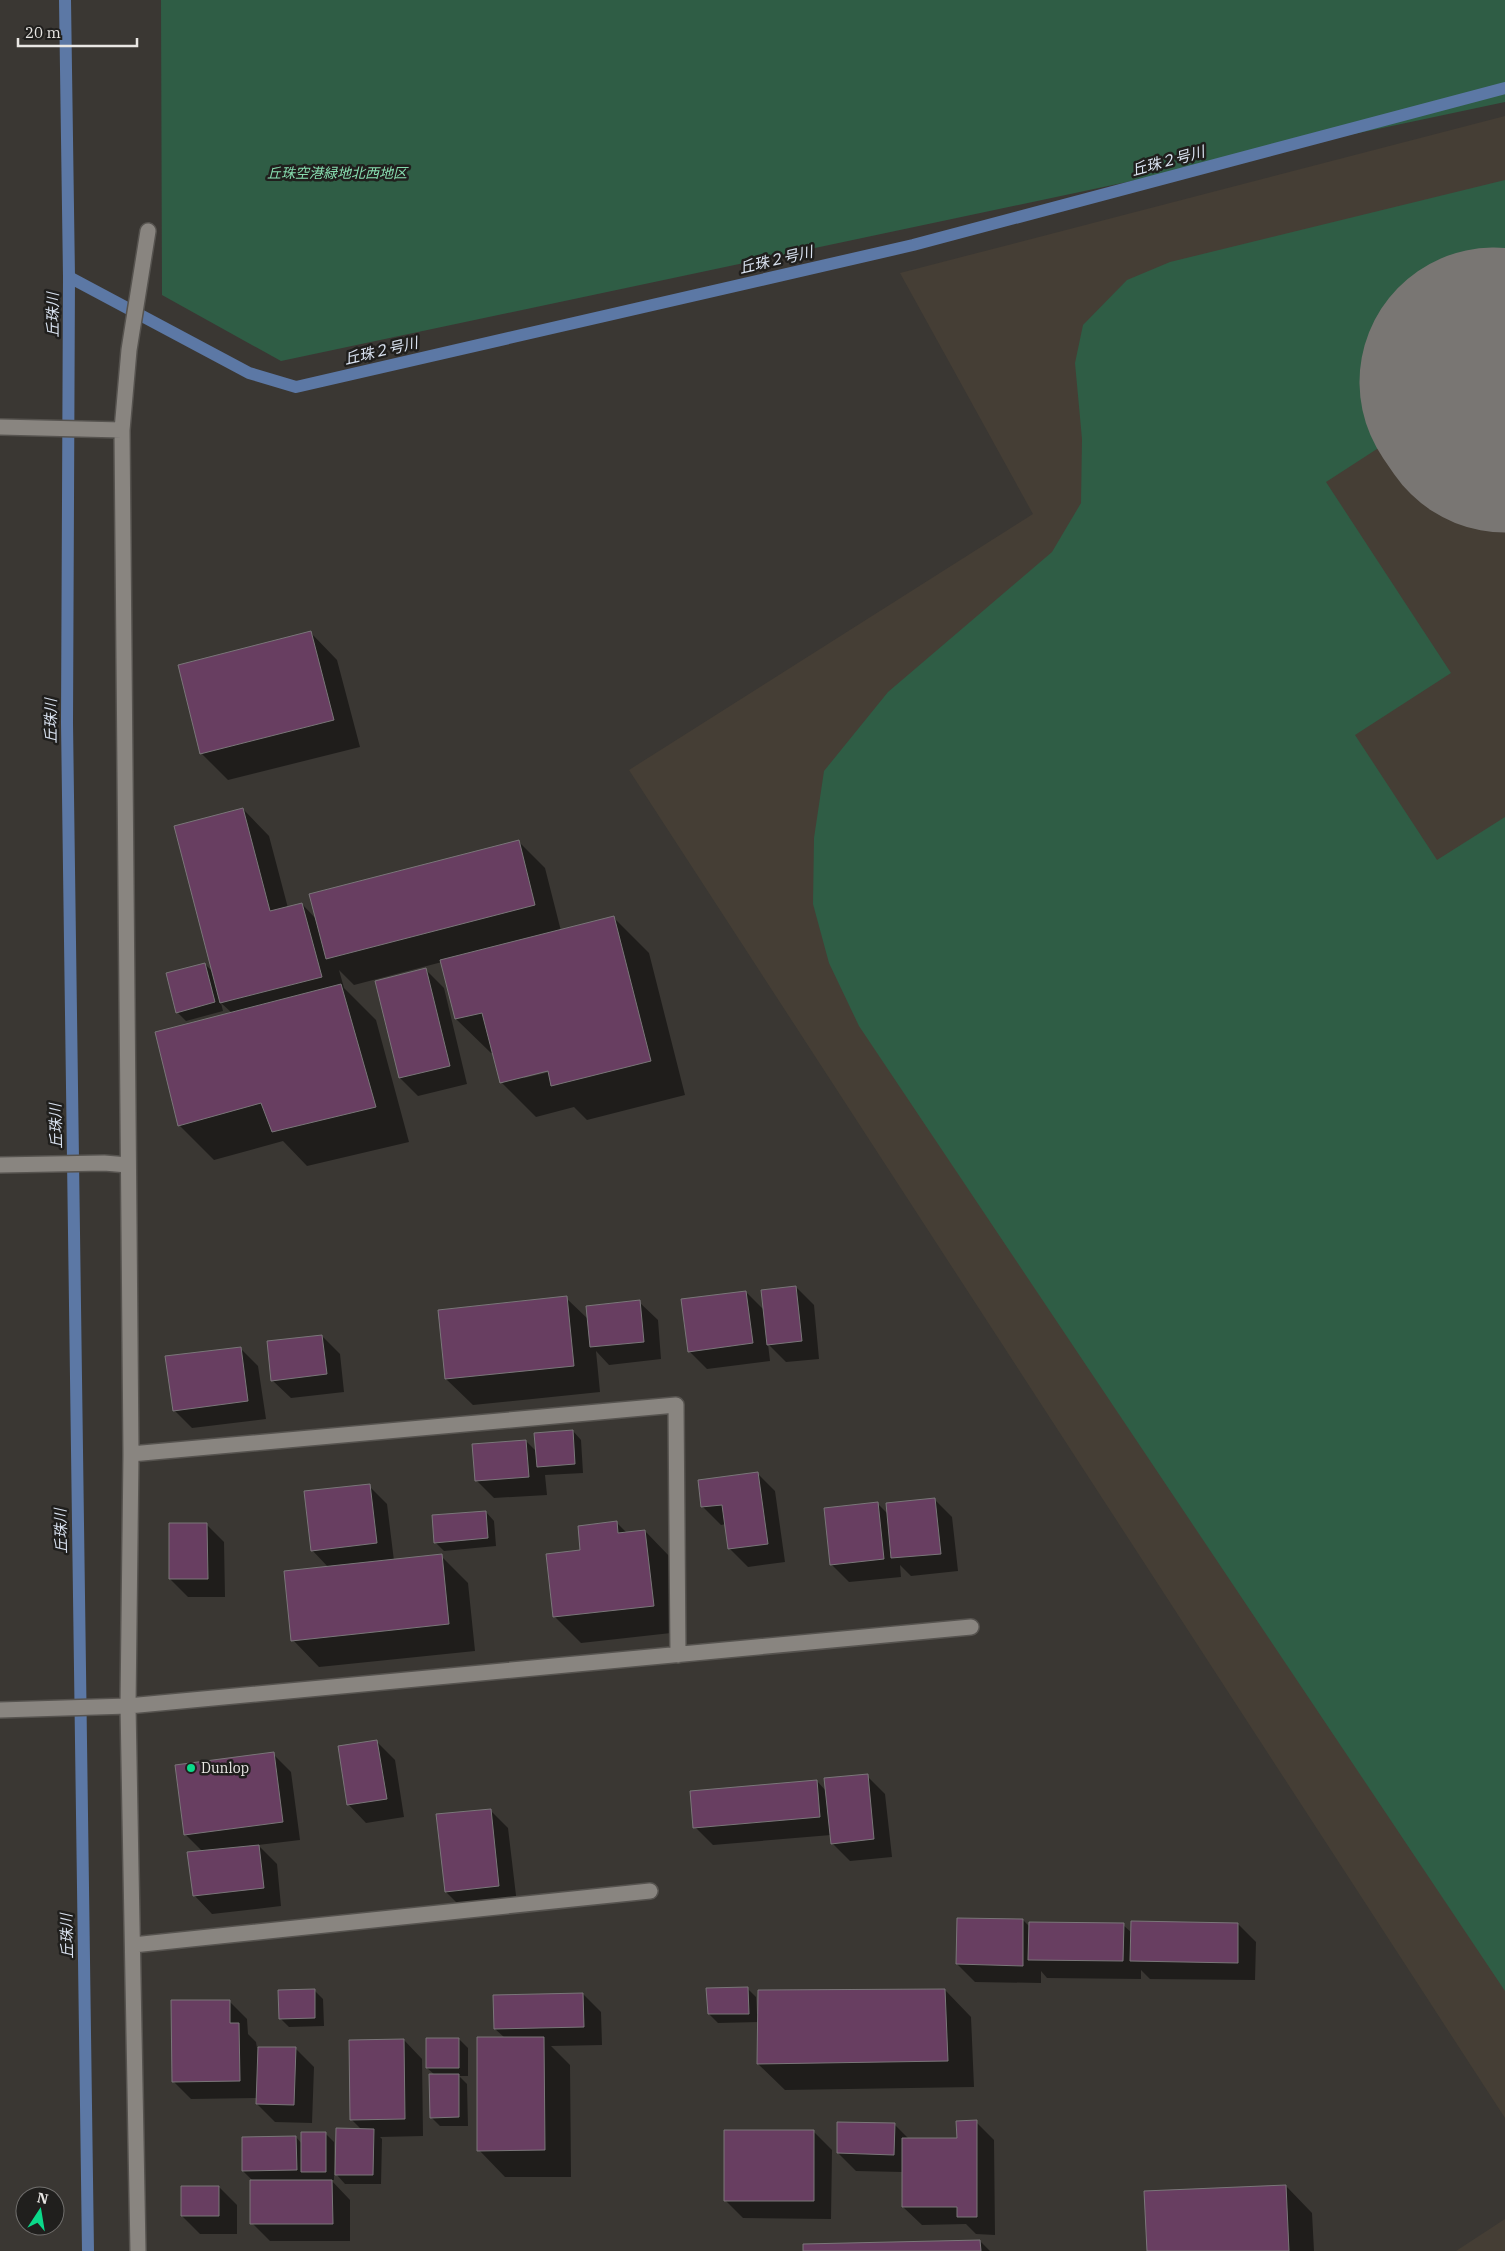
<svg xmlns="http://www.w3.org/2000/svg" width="1505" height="2251" viewBox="0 0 1505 2251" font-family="'IBM Plex Serif','Noto Sans JP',serif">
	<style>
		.built { fill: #453e35 }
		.green { fill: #2f5d45 }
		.shadow { fill: #0007; fill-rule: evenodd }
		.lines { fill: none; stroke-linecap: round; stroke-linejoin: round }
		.stream { stroke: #5c78a5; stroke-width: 12 }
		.runway { stroke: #797673; stroke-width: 269 }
		.building { fill: #683e61; stroke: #7a7679 }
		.minor-casing { stroke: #56534f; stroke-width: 18 }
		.minor { stroke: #898580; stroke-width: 15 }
		.poi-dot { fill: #0bd98a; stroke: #201f1d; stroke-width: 2 }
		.labels { text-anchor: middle; stroke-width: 5; stroke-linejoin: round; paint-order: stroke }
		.park-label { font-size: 14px; font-style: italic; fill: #87ddaf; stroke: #201f1d }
		.poi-label { font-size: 14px; fill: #e9e7e4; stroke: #201f1d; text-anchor: start }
		.water-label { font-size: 15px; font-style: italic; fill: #dae3f1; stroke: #201f1d }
	</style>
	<rect width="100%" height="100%" fill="#3a3733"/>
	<!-- built -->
	<path class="built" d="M1505,116v2002l-876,-1348 404,-256 -133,-241z
		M1505,2219v32h-49z"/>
	<!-- green -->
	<path class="green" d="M161,0h1344v102l-1224,259 -119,-66z
		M1505,180v186l-179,116 125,191 -96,62 82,125 68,-43v1174l-646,-965 -30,-63 -16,-59 1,-66 10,-67 64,-79 164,-140 29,-49 1,-64 -7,-76 8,-38 44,-45 43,-18z"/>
	<!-- shadow -->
	<path class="shadow" d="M311,633l26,27 23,87 -132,33 -27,-27z
		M243,809l26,27 19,72 14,-4 15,16 201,-79 27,27 16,63 53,-13 35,35 36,142 -98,25 -13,-13 -38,10 -35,-35 -8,-29h-2l-35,-34 -14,-57 -88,23 -15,-15 5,18 32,32 33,122 -102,24 -24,-25 -69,19 -35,-35 53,-112 -11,-10 2,8 -37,10 -9,-9 28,-48 9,9zM554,1068v3l-30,7v-2z
		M426,970l18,18 23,96 -49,12 -18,-18z
		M796,1287l18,18 5,54 -33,3 -18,-18 2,17 -63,8 -18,-18 57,-59 19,19z
		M566,1298l22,21 51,-17 19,18 3,39 -52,6 -13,-14 4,41 -127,13 -27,-26z
		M322,1336l18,18 4,38 -53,6 -19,-18z
		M240,1348l18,18 8,53 -74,9 -18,-18z
		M573,1431l8,9 2,33 -38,2 2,20 -53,3 -18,-18 50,-39 11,11z
		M757,1473l18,18 10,71 -37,5 -19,-19 -3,-24 -5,1 -18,-18 -4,-26z
		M369,1486l18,18 7,57 47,-5 27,27 7,68 -156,16 -26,-27 36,-72 -17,-18z
		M934,1499l18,18 6,54 -47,5 -11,-11 1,12 -52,5 -18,-18 46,-61 11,11z
		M486,1512l8,9 2,25 -52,5 -9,-9z
		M617,1523l10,10 18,-2 26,27 9,74 -99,11 -27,-27 28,-65z
		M206,1524l18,18 1,55h-37l-18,-18z
		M377,1742l18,18 9,57 -38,6 -18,-19z
		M273,1754l18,18 9,68 -42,5 19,19 4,42 -69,8 -18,-19 9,-43 -18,-18z
		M867,1776l18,18 7,63 -42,4 -18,-18 -1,-8 -118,10 -18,-18 122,-46 9,10z
		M490,1810l18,18 9,76 -53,6 -18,-18z
		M1023,1920l7,7 93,-2 9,8 106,-9 18,18 -1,38 -105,-1 -9,-9v9l-94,-1 -6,-7v12l-66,-1 -18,-18z
		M747,1988l9,9 1,17 188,-24 26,27 3,70 -189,3 -27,-26 1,-42 -41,1 -9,-9z
		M314,1990l9,9 1,27 -35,1 -9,-9z
		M583,1994l18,18 1,33 -51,1 19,19 1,112h-66l-26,-27 26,-112 -10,-9z
		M229,2001l18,18 1,15 8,8 1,6 39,1 18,18 -2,56 -37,-1 -18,-18v-6l-66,1 -18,-18z
		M459,2039l9,9v28h-9l8,8 1,42h-28l-9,-9 4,-42 -8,-7z
		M404,2040l18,19 1,77 -43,1 2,2 -1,45h-36l-8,-9 25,-45 -11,-11z
		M976,2122l18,18 1,95 -19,-1 -10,-10 -44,1 -19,-18v-35l-47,-1 -18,-18 56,-29 15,15h49z
		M814,2132l18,18 -1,69 -88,-1 -18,-18z
		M325,2133l9,9v38h-3l19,20v41h-80l-18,-18 2,-41 -11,-11 53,-34 6,7z
		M1286,2186l26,27 2,38h-166z
		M219,2187l18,18v29h-37l-18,-18z
		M980,2241l10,10h-186z"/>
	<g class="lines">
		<!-- stream -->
		<path class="stream" d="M65,0l4,277 -2,446 21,1528
			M69,277l180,96 47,14 617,-142 592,-157"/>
		<!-- runway -->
		<path class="runway" d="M1494,382l11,16"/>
	</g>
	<!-- building -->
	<path class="building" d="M311,631l23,89 -134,34 -22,-89z
		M243,808l27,103 32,-8 20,74 -102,26 -46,-177z
		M519,840l16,65 -209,54 -17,-65z
		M614,916l37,145 -100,25 -3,-15 -48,12 -18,-70 -27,6 -15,-59z
		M205,963l10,39 -39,11 -10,-40z
		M426,968l24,98 -51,12 -24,-97z
		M341,984l35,123 -104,25 -11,-29 -83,23 -23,-94z
		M796,1286l6,55 -35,4 -6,-55z
		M746,1291l7,52 -65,9 -7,-53z
		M567,1296l7,70 -129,13 -7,-69z
		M640,1300l4,42 -54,5 -4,-41z
		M322,1335l5,39 -56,7 -4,-40z
		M241,1347l7,54 -75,10 -8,-55z
		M573,1430l2,34 -38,3 -3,-34z
		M526,1440l3,37 -54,4 -3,-37z
		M758,1472l10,72 -40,5 -6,-44 -21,2 -3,-27z
		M370,1484l7,59 -66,8 -7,-60z
		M935,1498l6,56 -50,4 -5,-55z
		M878,1502l6,57 -54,6 -6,-57z
		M486,1511l2,27 -54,5 -2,-28z
		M617,1521l1,12 27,-3 9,76 -101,11 -7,-63 34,-4 -2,-24z
		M169,1523h38l1,56h-39z
		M442,1554l7,70 -158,17 -7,-70z
		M377,1740l10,59 -40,6 -9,-59z
		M274,1752l9,70 -99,13 -9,-70z
		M868,1774l6,65 -43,5 -7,-66z
		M817,1780l3,37 -127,11 -3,-37z
		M491,1809l8,77 -54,6 -9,-78z
		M259,1845l5,43 -71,8 -6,-44z
		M957,1918l66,1v47l-67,-2z
		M1131,1921l107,2v40l-108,-2z
		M1029,1922l95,1 -1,38 -95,-1z
		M748,1987l1,27h-41l-2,-26z
		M315,1989v29l-36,1 -1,-29z
		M945,1989l3,72 -191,3 1,-74z
		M583,1993l1,34 -90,2 -1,-34z
		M171,2000h59v23h9l1,58 -68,1z
		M477,2037h67l1,113 -68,1z
		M426,2038h33v30h-33z
		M404,2039l1,80 -55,1 -1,-80z
		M258,2047h38l-2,58 -38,-1z
		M429,2074h30v43l-29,1z
		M977,2120v97h-20v-10h-55v-69h55l-1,-17z
		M837,2122l58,1 -1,32 -57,-2z
		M336,2128l38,1 -1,46h-38z
		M724,2130h90v71h-90z
		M301,2132h25v40h-25z
		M296,2136l1,34 -55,1v-34z
		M250,2180h82l1,44h-83z
		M1286,2185l3,66h-142l-3,-60z
		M181,2186h38v30h-38z
		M980,2240l1,11h-178v-7z"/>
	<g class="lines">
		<defs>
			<path id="minor" d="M0,427l122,3 9,1024 -3,252 10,545
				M122,430l7,-80 19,-119
				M0,1165l104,-2 24,2
				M131,1454l545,-49 2,250
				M0,1710l128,-4 843,-79
				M133,1945l517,-54"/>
		</defs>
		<!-- minor casing -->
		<use href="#minor" class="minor-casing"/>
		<!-- minor -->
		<use href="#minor" class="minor"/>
	</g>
	<!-- markers -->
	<circle class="poi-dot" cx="191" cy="1768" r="5"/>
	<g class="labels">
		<!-- park labels -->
		<g class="park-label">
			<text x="337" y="178">丘珠空港緑地北西地区</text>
		</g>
		<!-- poi labels -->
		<g class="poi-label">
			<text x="201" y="1773">Dunlop</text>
		</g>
		<!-- water labels -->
		<g class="water-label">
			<text transform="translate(1168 161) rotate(-15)" y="5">丘珠２号川</text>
			<text transform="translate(776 260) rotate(-13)" y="5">丘珠２号川</text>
			<text transform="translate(53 315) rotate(-90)" y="5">丘珠川</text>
			<text transform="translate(381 351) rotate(-13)" y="5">丘珠２号川</text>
			<text transform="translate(51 721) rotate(-90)" y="5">丘珠川</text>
			<text transform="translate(56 1126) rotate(-91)" y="5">丘珠川</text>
			<text transform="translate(61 1531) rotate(-91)" y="5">丘珠川</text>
			<text transform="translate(67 1936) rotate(-91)" y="5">丘珠川</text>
		</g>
	</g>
	<!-- north arrow -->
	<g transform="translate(40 2211) rotate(12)"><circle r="24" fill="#201f1d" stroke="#706f6d"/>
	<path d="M0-4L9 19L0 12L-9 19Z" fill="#0bd98a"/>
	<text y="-8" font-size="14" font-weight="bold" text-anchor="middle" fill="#e9e7e4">N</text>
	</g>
	<!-- scale -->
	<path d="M18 38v8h119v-8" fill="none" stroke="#e9e7e4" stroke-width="2.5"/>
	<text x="25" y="38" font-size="15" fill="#e9e7e4" stroke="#201f1d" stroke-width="4" paint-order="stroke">20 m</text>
</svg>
